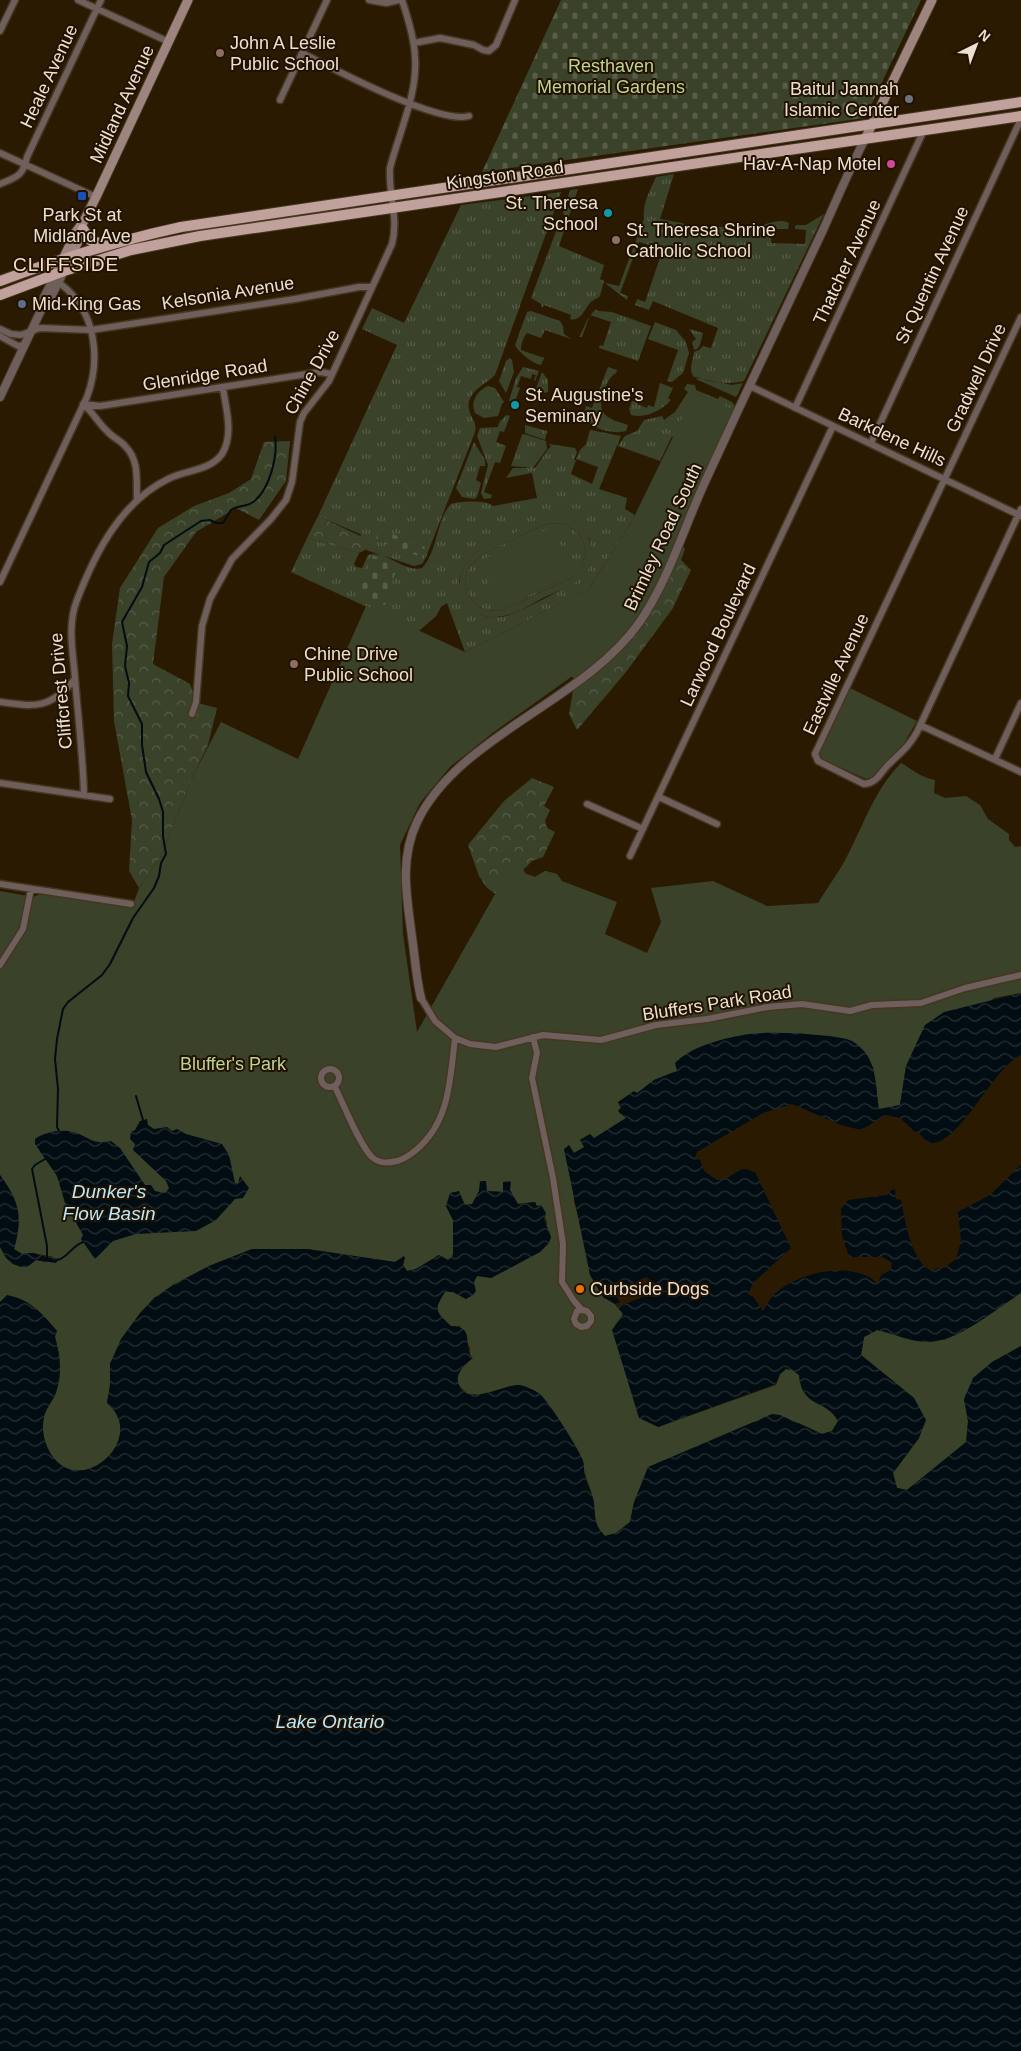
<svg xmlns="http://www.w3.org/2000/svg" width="1021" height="2051" viewBox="0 0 1021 2051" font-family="Helvetica,sans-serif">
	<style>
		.grass { fill: url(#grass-tufts); fill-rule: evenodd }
		.forest { fill: url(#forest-crowns) }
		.cemetery { fill: url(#cemetery-stones) }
		.park { fill: #3a422a; fill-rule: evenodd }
		.water { fill: url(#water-waves) }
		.pier { fill: #2b1a02 }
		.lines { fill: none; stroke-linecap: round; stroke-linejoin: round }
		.stream { stroke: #010d13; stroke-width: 2 }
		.minor-casing { stroke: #46361f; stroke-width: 9 }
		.tertiary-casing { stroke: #46361f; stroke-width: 10 }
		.secondary-casing { stroke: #46361f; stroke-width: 11 }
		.primary-casing { stroke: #46361f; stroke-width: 12 }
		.minor { stroke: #6f5f5c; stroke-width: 6 }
		.tertiary { stroke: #6f5f5c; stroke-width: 8 }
		.secondary { stroke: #9d847f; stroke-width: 9 }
		.primary { stroke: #c1a19b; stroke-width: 10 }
		.education-dot { fill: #8d6e63; stroke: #211100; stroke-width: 2 }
		.worship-dot { fill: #6b7280; stroke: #211100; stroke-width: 2 }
		.hotel-dot { fill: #d1479c; stroke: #211100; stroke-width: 2 }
		.transit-dot { fill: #1a4fb4; stroke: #211100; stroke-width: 2 }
		.culture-dot { fill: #0f9aa8; stroke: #211100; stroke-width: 2 }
		.service-dot { fill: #5c6f8a; stroke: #211100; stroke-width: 2 }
		.food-dot { fill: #e8710a; stroke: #211100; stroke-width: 2 }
		.labels { text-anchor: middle; stroke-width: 4; stroke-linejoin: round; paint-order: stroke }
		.poi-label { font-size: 18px; fill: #ebe0d1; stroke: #211100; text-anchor: start }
		.park-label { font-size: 18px; fill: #bdd591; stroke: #211100 }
		.street-label { font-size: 18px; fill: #ebe0d1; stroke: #211100 }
		.neighbourhood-label { font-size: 19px; letter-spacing: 1px; fill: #f6dfc2; stroke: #211100 }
		.water-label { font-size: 19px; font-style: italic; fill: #b8e9fc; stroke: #211100 }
	</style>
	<defs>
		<pattern id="grass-tufts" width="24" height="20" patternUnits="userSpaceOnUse" patternTransform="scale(1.25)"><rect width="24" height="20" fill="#3a422a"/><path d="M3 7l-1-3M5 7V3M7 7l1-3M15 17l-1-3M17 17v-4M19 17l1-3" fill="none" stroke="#575d48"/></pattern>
		<pattern id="forest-crowns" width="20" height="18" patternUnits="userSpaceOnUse" patternTransform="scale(1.25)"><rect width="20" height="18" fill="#3a422a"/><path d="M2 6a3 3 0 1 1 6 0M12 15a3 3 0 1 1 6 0" fill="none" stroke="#575d48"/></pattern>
		<pattern id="cemetery-stones" width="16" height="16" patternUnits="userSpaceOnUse" patternTransform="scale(1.25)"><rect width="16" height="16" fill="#3a422a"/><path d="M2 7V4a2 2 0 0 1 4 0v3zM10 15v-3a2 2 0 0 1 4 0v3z" fill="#575d48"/></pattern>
		<pattern id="water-waves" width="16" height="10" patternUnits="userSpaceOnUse" patternTransform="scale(1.25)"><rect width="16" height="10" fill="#010d13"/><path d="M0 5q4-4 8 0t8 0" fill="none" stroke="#263034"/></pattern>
	</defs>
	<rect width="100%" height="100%" fill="#2b1a02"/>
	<!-- grass -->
	<path class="grass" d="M674,174l-14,45 22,4 4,2c23,1 51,4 72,1 11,-2 21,-8 31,-3l-1,6h-16l-1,14 34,1 1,-14 -11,-1v-3l2,-1h9l18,-11 -80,167c-11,3 -22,2 -34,0 -6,-1 -10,-4 -16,-4 -6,-7 -1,-16 0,-25l5,-2 4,-4 8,2 7,-20 -65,-27 -4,9 -14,-5 2,-6 8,3 18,-53 -24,-7 -19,51 8,3 -1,4 -22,-17 14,3 25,-67c-2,-15 6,-29 12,-42z
		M578,189l-19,57 45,19 -4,14 4,2 -4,15c-3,3 -8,4 -10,7 -5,6 -10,19 -20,16l1,-4 -27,-10 -2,3 -1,-4 -10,-6 27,-72c5,-3 9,-7 5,-13l7,-23z
		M561,192l-66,183c-11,11 -32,18 -25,38 3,8 7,10 5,19l-49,125 -4,7 -8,2 -48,-16 3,-2 -9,-14 -42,-18 79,-171 -35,-16 10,-21 32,15 57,-118z
		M596,309l2,2 14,1 39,14 -13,35 -39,-13 1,-3 3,1 8,-24 -21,-7 -8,22h-3c5,-9 8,-20 17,-28z
		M531,311l29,10 3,5 1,8 7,5 -26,-9 -4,8 -14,-5c-4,5 -6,10 -6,17l23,8 -3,7c-9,-2 -22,-12 -26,-20l12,-33z
		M655,322l21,8 10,12 3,11 -6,20 -11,9 -5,-1 11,-31 -30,-11z
		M689,329l14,4 -3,12 -3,4 -3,1 -2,-8 4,-3z
		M510,358l2,2 2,12 -8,21 -7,-12 7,-20z
		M523,367l16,4 -4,10 -1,-1 2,-5 -4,-1 -1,5 -10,-3 -4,11 3,1 -6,16 -5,-3 7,-23z
		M608,367l9,3 -1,3c-9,4 -19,31 -13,39 5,8 17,10 25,13l-2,6c-14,4 -35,-3 -43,-14l3,-11 6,2z
		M542,372l6,8v11l-2,2 -10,-4z
		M698,378l34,7 11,-2 -7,14 -40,-18z
		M660,383l13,5 -5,10 3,2c-9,10 -25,19 -40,15l-2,-6 3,-8 6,1 -1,2 10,4 1,-3 6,2z
		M687,384l8,1 1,5 22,9 2,-3 12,6 4,5 -2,5 -55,34 -7,-10 -12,25 -42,-15 7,-10 12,-5 7,-11 18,-4 2,4 11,-8 13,-20 -4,-3z
		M488,386l7,2 9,14 -2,2 -4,12 -14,2 -9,-5c-5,-12 2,-22 13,-27z
		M506,415l4,1 -6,16 -4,-1 -4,11 10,4 -6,17 -5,-1 -11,30 8,3 -1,3 -7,1 -3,-6 7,-28 -11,-29 3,-8 18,-1 1,-4z
		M525,425l22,6 -2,9 -20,-7z
		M590,430l31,6 -22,53 28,9 -2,11 10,6 -3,6 -43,68 -124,63 -18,-49 -6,4 -5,9 -17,15 -128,-59 16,-34 52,15 -5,11 2,3 6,1 6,-13c17,-6 36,18 54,13 16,-16 14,-49 29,-64 10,-3 35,-4 42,2l44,-8 -5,-25 -26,5 7,-10h22l14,-20 2,-1 -2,-3 26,4 2,4 -3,8h2l-5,14 21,10 6,-17 -22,-8 4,-9 6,-6zM562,517l28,22c1,11 3,22 -4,33 -8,11 -66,40 -80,44 -9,2 -18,2 -26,-2 -11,-5 -16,-21 -21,-32 3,-13 7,-21 17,-30z
		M524,434l22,7 1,8 -14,19 -22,-2 11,-31z
		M474,442l11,18v6h-5l-4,14 5,3 -4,14 -3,2 -12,-2 -6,-9z
		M553,523l14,1 14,12 5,16 -5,17 -10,9 -68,32c-12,2 -23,0 -31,-10 -10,-12 -8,-29 3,-39 10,-11 53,-28 69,-36z"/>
	<!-- forest -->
	<path class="forest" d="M290,441l-4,40 -27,39 -23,-12 -40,24 -32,45 -11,87 37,20 7,19 20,5 -9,37 -14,29 -34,84 -21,30 -10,-17 3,-51 -18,-99 -2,-77 8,-56 38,-60 36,-22 35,-13 22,-14 13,-37z
		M318,516l53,25 -2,7 -10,5 -52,-15z
		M676,538l9,11 -4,11 10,10 -18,38 -47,64 -49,58 -8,-16 6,-34 -53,-57 67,-34z
		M532,778l22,9 -10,19 6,4 -5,11 2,7 8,4 -12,25 -11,4 -9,9 3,4 9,3 10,-6 12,3 -48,29 -22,-15 -8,-12 -11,-31 36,-44z"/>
	<!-- cemetery -->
	<path class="cemetery" d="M561,0h360l-56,118 -383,54z
		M380,529l45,18 -4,10 -46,-17z
		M371,555l27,9 -13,41 -29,-13z"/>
	<!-- park -->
	<path class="park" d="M694,394l41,16 -90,199 -22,31 -129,92 -44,35 -30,36 -20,42 3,89 14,98 98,-173 11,6 -3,5 3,4 9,3 10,-6 12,3 5,7 55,21 -12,32 42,19 14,-31 -10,-34 62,-7 54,25 51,-3c8,-13 17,-26 25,-39 19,-34 30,-73 58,-101 14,8 17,13 34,17l-1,13 11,5 21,-2 14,9 8,14 21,15v6l6,7 6,-1v147l-27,5 -88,68 -6,39 -21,5 -6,-44 -196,5 -23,9 -36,30 2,4h2l4,4 -32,21 -4,-5 -10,6 5,7 -11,6 -10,-4 9,37 1,16 29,95 12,7 8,10 -3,6 38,107 118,-42 4,-11 6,-5 6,1 7,5c3,34 27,23 39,46l-6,10 -10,3 -23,-11 -165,79 -4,20 -14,11 -11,3c-12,-11 -9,-21 -12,-36 -2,-14 -9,-22 -10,-38l-64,-77 -41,10 -11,-1 -9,-10 -1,-7 13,-23v-6l-10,-22h-9c-15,-14 -18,-16 -6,-34h8l13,7 11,-24 14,3 49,-26 7,-29 -6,-18 -4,2 -2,-5 -17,2 -15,-22v10l-24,-1 -6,13 -27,2 7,14v34l-1,3 -4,3 -9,-5 -23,14 -9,2 -4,-6 1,-8 -9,5 -88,-13h-55l-43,17 -36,19 -63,78v22l-3,18c38,32 -14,85 -46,62 -14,-10 -21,-32 -17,-48 2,-10 11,-18 13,-28 5,-17 3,-35 -2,-52l-55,-35v-55c10,14 10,16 27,20l9,-7 9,2 9,-5 -21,-4 -11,1 -8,-5c9,-29 3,-49 -14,-74v-284l34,6 7,-4 91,14 7,-19 21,-30 34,-84 27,-52 77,37 68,-153 99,46 124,-63 43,-68z
		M565,509l3,5 -5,3c24,7 39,34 22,57 -10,11 -27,17 -40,23 -21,11 -47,30 -71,14 -6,-5 -11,-11 -13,-19 -4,-16 3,-30 15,-40zM553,523l14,1 14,12 5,16 -5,16 -10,10 -68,32c-12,2 -23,0 -31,-10 -10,-12 -8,-29 3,-39 11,-11 53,-28 69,-36z
		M552,527l22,46 -73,36 -23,-47z
		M850,688l67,33 -14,24 -31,32 -6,2 -46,-21 -1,-3z
		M1021,1293v53l-29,16 -28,37 4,22 -1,21 -60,48 -10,-2 -4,-15 26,-35 -5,-40 -53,-43 3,-18 13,-7 67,10 18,-9z"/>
	<!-- water -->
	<path class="water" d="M1021,993v62c-29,13 -63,94 -93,88l-11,-12 -2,1 -15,-14 -14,-3 -25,15 -20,-5 -49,-21 -29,9 -66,39 -2,6 5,2 4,11 13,9c4,-1 9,-1 12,-3 12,-7 10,-11 26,-5l36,76 -38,35 -5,11 4,1 11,16c3,-4 5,-9 8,-13 22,-26 83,-39 107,-14l3,-9 10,-5 1,-7 -10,-6h-33l-7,-22 -1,-26 7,-9 39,-5 3,-4 5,-2 1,10 5,1c4,20 10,60 29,70l15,-3 11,-8 5,-18 -3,-29 32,-17 31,-30v128c-27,17 -62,49 -95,49 -15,0 -34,-9 -49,-12l-13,7 -3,18 53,43 12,22 -7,18 -26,35 4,15 10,2 59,-48 2,-21 -4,-22 9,-21 19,-16 29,-16v705h-1021v-749l7,-7c23,4 36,19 50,36l-2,6c5,17 7,35 2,52 -2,10 -11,18 -13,28 -4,16 3,38 17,48 32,23 84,-31 46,-62l3,-18v-21l11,-25 19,-26 15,-16 18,-12 36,-19 43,-17h55l88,13 9,-6 1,2 -2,7 4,6 9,-2 23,-14 9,5 4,-3 1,-3v-34l-7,-14 4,-13 9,-2 6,14 7,-1 7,-13 1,-10h6l1,10 16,1v-10l8,-1 -1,9 8,14 17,-2 2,4 4,-1 5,8 -2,6 7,18 -2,6 -9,9 -49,26 -14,-2 -3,6 2,9 -3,4 -7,4 -13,-7h-8c-12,18 -9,20 6,34 26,1 10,20 22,32 -7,6 -17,13 -15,24 6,27 45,2 61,3 5,0 17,6 21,9 9,8 39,55 43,67 2,5 0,11 2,15 2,8 6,14 8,22 4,16 -2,24 12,38l11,-3 14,-11 4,-20 14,-35 124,-53 8,1 42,19 10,-3 6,-10c-12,-23 -36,-12 -39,-46l-7,-5 -6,-1 -6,5 -4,10 -118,43 -19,-9 -27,-88 11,-16 -8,-10 -12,-7 -13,-22 -26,-126 5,-4 5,8 10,-6 -4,-7 10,-6 4,4 32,-20 -8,-7 3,-2 -3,-7 16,-11 3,2 17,-13 23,-9 -2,-8c18,-18 50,-25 74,-29 18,-3 88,0 103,7 4,2 9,7 12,10 13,15 12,40 15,58l21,-4 6,-39 19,-41 19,-13z
		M147,1119l1,6 6,4 13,-2 5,4 5,-2 9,5 36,10 7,11 6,28h3l2,-7 9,12 -6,10 -8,1 -19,21 -20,11 -60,3 -23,7 -18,18 -14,-20 2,-4 -18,-32 -8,-27 -22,-32v-5c10,-7 26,-10 38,-7 18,5 17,13 38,9l9,7 25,37h6l4,6 10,2 4,-5 -3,-7 -33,-31 2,-6 -5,-5 1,-7 4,-2 5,-9z
		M0,1175c20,27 23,42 14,74l8,5 11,-1 16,5h10l-3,5 -20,-3 -9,7h-6l-8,-3 -7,-6 -6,-11z"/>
	<!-- pier -->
	<path class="pier" d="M647,1277l9,15 -39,15 -2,-3 5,-2 -5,-8z"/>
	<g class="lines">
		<!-- stream -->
		<path class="stream" d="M136,1096l7,24
			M59,1131l-2,-4 1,-38 -3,-30 2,-20 6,-30 5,-7 34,-27 8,-11 23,-46 21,-30 5,-12 2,-13 5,-9 -3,-18v-24l-4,-13 -13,-27 -4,-27v-21l-14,-28 1,-13 -4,-17 2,-20 -5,-24 20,-35 7,-25 11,-9 4,-8 37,-24 9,-1 6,3h7l8,-13c7,-5 16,-3 22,-8 16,-11 25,-45 22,-65
			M45,1159l-10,6 -3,4 15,77v11
			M58,1260c10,-3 14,-14 25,-18"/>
		<defs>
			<path id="minor" d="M78,0l91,42
				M369,0l17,3 13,-3
				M0,31l15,-31
				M414,43l26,-5 34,7 9,5 6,1 7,-6 19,-45
				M302,53c32,16 137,72 167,63
				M280,100l47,-100
				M0,153l96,44
				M0,184c17,-7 23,-8 27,-27l74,-157
				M1021,317l-206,437 3,7 46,23c13,-1 16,-11 24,-19 13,-13 20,-17 29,-33l104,-223
				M0,329l11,5 10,1 19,-7 51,2 204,-31 64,-12h13
				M0,336l18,10 6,-1
				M750,386l271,130
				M83,404l17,2 220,-34 12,2
				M83,404c10,8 15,19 24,27 5,6 13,9 18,15 15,15 11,34 12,53
				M795,408l129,-278
				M871,443l150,-324
				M0,582l87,-185c14,-38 9,-85 -25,-112
				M0,702c36,5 50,7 75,-23
				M192,714l4,-12 6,-76 8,-27 22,-40 39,-40 15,-19 6,-18 8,-60 4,-9 25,-32 63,-137c7,-27 -4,-50 -2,-76 9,-36 28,-74 25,-112 -1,-19 -7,-38 -13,-56
				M920,725l101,47
				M995,759l26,-56
				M0,783l110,16
				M84,795c-1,-39 -6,-78 -9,-117 -2,-26 -8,-53 2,-78 18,-47 44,-98 91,-121 17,-9 42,-8 54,-25 12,-20 4,-45 1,-66
				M659,797l58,27
				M587,804l56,25
				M630,856l203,-430
				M0,884l131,20
				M0,965l23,-36 8,-40
				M421,998l14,23 20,17 15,6 26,3 47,-12 58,5 55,-15 51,-6 61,-12 34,-3 48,7 22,-6 49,-2 44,-15 56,-13
				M533,1037l4,16 -5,25 21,100 10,66 -1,38 12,19 8,9 5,1 4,5v5l-4,5 -6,1 -5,-3 -2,-5 3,-8 5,-1
				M321 1078a9 9 0 1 1 18 0a9 9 0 1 1-18 0Z
				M335,1087c8,16 25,59 37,70 7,7 16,6 25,4 8,-2 13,-6 19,-11 34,-28 34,-71 39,-112"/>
			<path id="tertiary" d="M43,306l1,-9 12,-23
				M0,397l43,-91 8,-9 13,-26
				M421,998c-5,-20 -6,-41 -9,-61 -5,-39 -13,-77 5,-115 41,-86 167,-121 222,-199 29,-42 44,-93 65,-139 39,-85 79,-170 119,-254 14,-31 27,-62 43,-93"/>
			<path id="secondary" d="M866,137l66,-137
				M64,271l18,-38
				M56,274l20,-42 8,-11 12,-24 92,-197"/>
			<path id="primary" d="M83,229l7,11 14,5
				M0,281c62,-23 116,-40 181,-54l840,-125
				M0,295l64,-24 67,-21 69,-14 821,-120"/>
		</defs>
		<!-- minor casing -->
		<use href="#minor" class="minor-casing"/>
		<!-- tertiary casing -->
		<use href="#tertiary" class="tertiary-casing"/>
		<!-- secondary casing -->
		<use href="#secondary" class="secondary-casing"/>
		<!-- primary casing -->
		<use href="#primary" class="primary-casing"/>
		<!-- minor -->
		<use href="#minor" class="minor"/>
		<!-- tertiary -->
		<use href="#tertiary" class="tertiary"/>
		<!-- secondary -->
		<use href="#secondary" class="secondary"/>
		<!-- primary -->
		<use href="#primary" class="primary"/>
	</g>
	<!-- markers -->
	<g class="education-dot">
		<circle cx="220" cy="53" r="5"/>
		<circle cx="616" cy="240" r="5"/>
		<circle cx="294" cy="664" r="5"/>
	</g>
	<circle class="worship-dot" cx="909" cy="99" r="5"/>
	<circle class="hotel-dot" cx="891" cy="164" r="5"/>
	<rect class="transit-dot" x="77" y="191" width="10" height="10" rx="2.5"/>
	<g class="culture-dot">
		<circle cx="608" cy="213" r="5"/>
		<circle cx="515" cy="405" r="5"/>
	</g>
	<circle class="service-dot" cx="22" cy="304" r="5"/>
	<circle class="food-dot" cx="580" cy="1289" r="5"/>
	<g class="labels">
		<!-- poi labels -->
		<g class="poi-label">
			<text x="230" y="49">John A Leslie<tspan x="230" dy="21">Public School</tspan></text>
			<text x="899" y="95" text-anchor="end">Baitul Jannah<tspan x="899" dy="21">Islamic Center</tspan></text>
			<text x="881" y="170" text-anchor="end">Hav-A-Nap Motel</text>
			<text x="598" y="209" text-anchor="end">St. Theresa<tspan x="598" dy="21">School</tspan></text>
			<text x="82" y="221" text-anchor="middle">Park St at<tspan x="82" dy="21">Midland Ave</tspan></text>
			<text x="626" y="236">St. Theresa Shrine<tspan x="626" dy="21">Catholic School</tspan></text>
			<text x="32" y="310">Mid-King Gas</text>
			<text x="525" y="401">St. Augustine's<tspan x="525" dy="21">Seminary</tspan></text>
			<text x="304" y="660">Chine Drive<tspan x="304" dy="21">Public School</tspan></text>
			<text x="590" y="1295">Curbside Dogs</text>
		</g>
		<!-- park labels -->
		<g class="park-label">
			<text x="611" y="72">Resthaven<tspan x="611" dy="21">Memorial Gardens</tspan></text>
			<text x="233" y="1070">Bluffer's Park</text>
		</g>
		<!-- street labels -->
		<g class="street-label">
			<text transform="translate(49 76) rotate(-65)" y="6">Heale Avenue</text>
			<text transform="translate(122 104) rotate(-65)" y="6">Midland Avenue</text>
			<text transform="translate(505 175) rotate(-8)" y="6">Kingston Road</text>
			<text transform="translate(847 262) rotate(-65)" y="6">Thatcher Avenue</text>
			<text transform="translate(932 275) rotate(-65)" y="6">St Quentin Avenue</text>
			<text transform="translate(228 293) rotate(-9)" y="6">Kelsonia Avenue</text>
			<text transform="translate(312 372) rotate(-61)" y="6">Chine Drive</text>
			<text transform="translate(205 375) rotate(-9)" y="6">Glenridge Road</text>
			<text transform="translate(976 378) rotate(-65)" y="6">Gradwell Drive</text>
			<text transform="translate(892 437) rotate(25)" y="6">Barkdene Hills</text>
			<text transform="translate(663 537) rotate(-65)" y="6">Brimley Road South</text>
			<text transform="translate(718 635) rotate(-65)" y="6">Larwood Boulevard</text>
			<text transform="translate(836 674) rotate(-65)" y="6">Eastville Avenue</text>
			<text transform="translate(61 691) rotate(-95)" y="6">Cliffcrest Drive</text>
			<text transform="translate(717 1003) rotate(-9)" y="6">Bluffers Park Road</text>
		</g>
		<!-- neighbourhood labels -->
		<g class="neighbourhood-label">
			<text x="66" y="271">CLIFFSIDE</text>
		</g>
		<!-- water labels -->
		<g class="water-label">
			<text x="109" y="1198">Dunker's<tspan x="109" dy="22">Flow Basin</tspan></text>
			<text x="330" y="1728">Lake Ontario</text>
		</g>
	</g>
	<!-- north arrow -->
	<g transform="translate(976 45) rotate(42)" stroke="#211100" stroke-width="4" paint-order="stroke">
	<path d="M0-4L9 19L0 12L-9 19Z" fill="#ebe0d1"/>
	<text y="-8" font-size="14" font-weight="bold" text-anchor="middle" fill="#ebe0d1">N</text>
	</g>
</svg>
